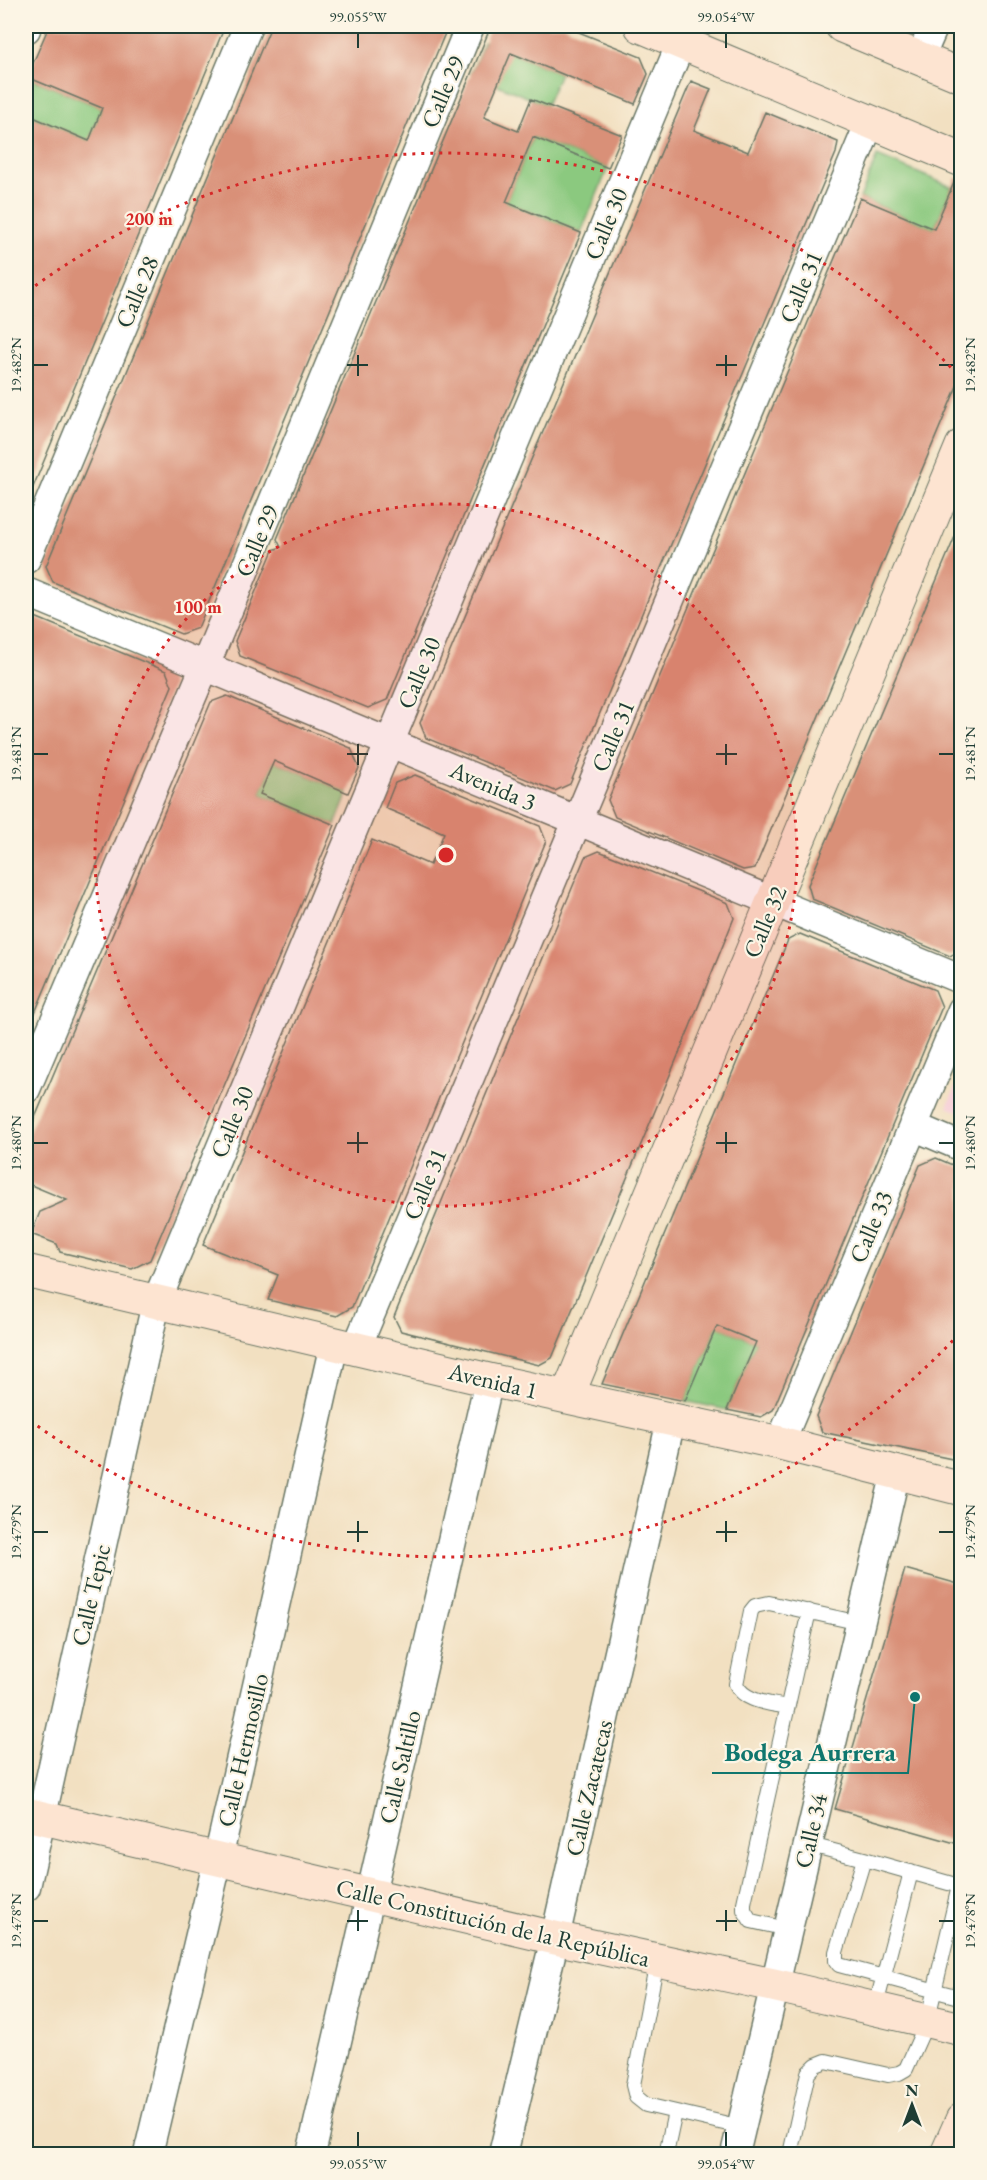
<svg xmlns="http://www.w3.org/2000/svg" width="987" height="2180" viewBox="0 0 987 2180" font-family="'EB Garamond',serif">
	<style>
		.built { fill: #f6cfd8 }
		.green { fill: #8bc97f; stroke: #55835a; stroke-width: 1.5 }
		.building { fill: #d99078 }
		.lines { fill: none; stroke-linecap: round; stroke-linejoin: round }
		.lane-casing { stroke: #697665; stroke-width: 16 }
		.street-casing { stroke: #697665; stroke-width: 31 }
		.secondary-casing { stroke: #697665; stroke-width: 35 }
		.lane { stroke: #fff; stroke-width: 14 }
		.street { stroke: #fff; stroke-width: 28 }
		.secondary { stroke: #fde4d1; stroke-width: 33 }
		.ticks { fill: none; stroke: #1f3d34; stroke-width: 2 }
		.ring { fill: none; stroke: #d62828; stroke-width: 3; stroke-dasharray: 3 6 }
		.labels { text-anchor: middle; stroke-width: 4.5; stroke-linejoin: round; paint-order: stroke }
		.street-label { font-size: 24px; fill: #1f3d34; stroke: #fcf5e5 }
		.centre { fill: #d62828; stroke: #fcf5e5; stroke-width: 3 }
		.ring-label { font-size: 18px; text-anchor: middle; font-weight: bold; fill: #d62828; stroke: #fcf5e5; stroke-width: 4.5; stroke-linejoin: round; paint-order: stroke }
		.leader { fill: none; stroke: #0f766e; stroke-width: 2 }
		.callout-dot { fill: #0f766e; stroke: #fcf5e5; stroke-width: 2 }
		.callout-label { font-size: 26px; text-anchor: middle; font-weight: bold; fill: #0f766e; stroke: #fcf5e5; stroke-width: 4.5; stroke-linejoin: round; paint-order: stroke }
		.neatline { fill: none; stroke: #1f3d34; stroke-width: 2 }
		.ticks-label { font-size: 15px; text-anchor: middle; fill: #1f3d34 }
	</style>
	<rect width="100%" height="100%" fill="#fcf5e5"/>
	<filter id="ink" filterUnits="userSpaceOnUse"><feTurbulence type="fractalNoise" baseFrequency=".0167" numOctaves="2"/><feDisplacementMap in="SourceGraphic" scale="12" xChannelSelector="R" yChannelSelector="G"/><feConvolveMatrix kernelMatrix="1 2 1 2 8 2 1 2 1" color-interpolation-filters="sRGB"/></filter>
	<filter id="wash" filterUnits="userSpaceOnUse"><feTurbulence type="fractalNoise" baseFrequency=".008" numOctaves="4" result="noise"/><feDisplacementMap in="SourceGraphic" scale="24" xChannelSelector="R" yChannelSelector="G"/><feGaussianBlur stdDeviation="1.35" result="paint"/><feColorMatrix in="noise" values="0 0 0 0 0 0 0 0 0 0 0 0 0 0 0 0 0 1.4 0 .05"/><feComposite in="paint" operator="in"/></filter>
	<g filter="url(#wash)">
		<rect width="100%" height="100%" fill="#f2e0c1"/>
		<!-- built -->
		<path class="built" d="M961,1072l1,41h-1l-14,-6z"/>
		<!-- green -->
		<path class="green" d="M484,42l76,31 -14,32 -75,-31z
			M27,77l75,31 -13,33 -63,-27z
			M533,137l75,31 -27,65 -75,-31z
			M877,156l75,31 -18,42 -74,-31z
			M274,761l74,32 -13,32 -75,-31z
			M717,1326l39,16 -29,68 -42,-9z"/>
		<g id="blocks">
			<!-- building -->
			<path class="building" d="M49,26h176l-199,478v-390l63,27 13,-33 -75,-31z
				M271,26h177l-250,602 -17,6 -128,-52 -7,-16z
				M491,26h73l77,31 7,17 -13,30 -124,-51 -27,64 34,14 13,-32 91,36 -14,33 -75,-31 -27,65 75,31 -194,467 -19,8 -128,-52 -5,-15 38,-91 8,-3 -4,-8z
				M691,81l20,8 -17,41 54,22 17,-40 73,30 -2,11 -266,631 -15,7 -129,-53 -6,-15z
				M956,178h6v196l-207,494 -12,2 -128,-53 -7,-17 252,-602 74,31z
				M962,520v430l-12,6 -138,-57 -4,-14z
				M35,617l131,54 6,15 -146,348v-412z
				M227,696l124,52 8,20 -11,25 -74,-32 -7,16 -7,17 75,31 -185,435 -18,9 -72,-17 -3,-8 -26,-10 9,-22 27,-12 -41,-17v-44l185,-437z
				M415,775l125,51 6,15 -194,466 -15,9 -69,-16 10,-25 -75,-30 169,-405 58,25 14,-32 -59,-25 10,-25z
				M599,851l129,52 6,15 -47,116 -135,324 -13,7 -138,-34 -7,-14 54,-131 137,-329z
				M800,934l135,56 7,17 -169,403 -12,7 -34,-7 29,-68 -39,-16 -32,75 -83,-17 186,-444z
				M936,1158l26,11v292l-140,-29 -6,-16 104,-251z
				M905,1569l57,16v260l-127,-36z"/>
		</g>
	</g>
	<g filter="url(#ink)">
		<use href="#blocks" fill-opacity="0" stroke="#697665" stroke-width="1.5"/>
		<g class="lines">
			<defs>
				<path id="lane" d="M786,1707c-17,-4 -42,-5 -50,-23l15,-73 4,-5 14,-3 91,20
					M807,1844l57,15 -28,93v9l3,4 116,31 7,-2
					M864,1859l95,27
					M787,1929l-36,-8 -7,-11v-7l65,-292
					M657,1961l-24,124 3,12 10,8 95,22
					M875,2009l36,-137
					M666,2154l9,-42
					M790,2154l18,-81 8,-8 10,-4 62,14 11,-2 7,-4 21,-47 32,-136h3"/>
				<path id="street" d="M26,29l1,-3
					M920,58l14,-32
					M26,559l222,-533
					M26,592l936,388
					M26,1089l179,-423 265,-640
					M913,1126l49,21
					M356,1349l514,-1227
					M780,1443l182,-433
					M26,1887l130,-584 525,-1260
					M148,2154l70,-295 116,-515
					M311,2154l178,-774
					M503,2154l52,-216 116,-518
					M735,2154l161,-682"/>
				<path id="secondary" d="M641,26l321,134
					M842,26l120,50
					M26,1271l463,109 291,63 182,46
					M567,1397l395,-951
					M26,1814l529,124 218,47 189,44
					M947,2154l15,-34"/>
			</defs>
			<!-- lane casing -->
			<use href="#lane" class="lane-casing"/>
			<!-- street casing -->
			<use href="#street" class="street-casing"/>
			<!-- secondary casing -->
			<use href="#secondary" class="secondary-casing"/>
			<!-- lane -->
			<use href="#lane" class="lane"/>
			<!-- street -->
			<use href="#street" class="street"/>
			<!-- secondary -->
			<use href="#secondary" class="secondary"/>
		</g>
	</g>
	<!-- ticks -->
	<path class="ticks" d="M358,33v15M726,33v15M358,355v21M726,355v21M33,365h15M347,365h21M716,365h21M939,365h15M358,744v21M726,744v21M33,754h15M347,754h21M716,754h21M939,754h15M358,1132v21M726,1132v21M33,1143h15M347,1143h21M716,1143h21M939,1143h15M358,1521v21M726,1521v21M33,1532h15M347,1532h21M716,1532h21M939,1532h15M358,1910v21M726,1910v21M33,1921h15M347,1921h21M716,1921h21M939,1921h15M358,2132v15M726,2132v15"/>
	<!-- distance rings -->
	<circle cx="446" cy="855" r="351" fill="#d62828" fill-opacity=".12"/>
	<g class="ring">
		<circle cx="446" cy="855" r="351"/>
		<path d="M959 1334A702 702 0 0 1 28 1419M28 291A702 702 0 0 1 959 376"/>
	</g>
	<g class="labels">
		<!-- street labels -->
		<g class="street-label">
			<text transform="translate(443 92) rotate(-67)" y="8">Calle 29</text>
			<text transform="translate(606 224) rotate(-67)" y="8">Calle 30</text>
			<text transform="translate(801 287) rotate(-67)" y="8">Calle 31</text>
			<text transform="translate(137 292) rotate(-67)" y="8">Calle 28</text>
			<text transform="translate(257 541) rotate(-67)" y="8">Calle 29</text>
			<text transform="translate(419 673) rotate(-67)" y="8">Calle 30</text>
			<text transform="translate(613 736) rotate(-67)" y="8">Calle 31</text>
			<text transform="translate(493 786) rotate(23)" y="8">Avenida 3</text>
			<text transform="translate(765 922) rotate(-67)" y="8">Calle 32</text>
			<text transform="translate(232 1122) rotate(-67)" y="8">Calle 30</text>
			<text transform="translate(425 1184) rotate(-67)" y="8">Calle 31</text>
			<text transform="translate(871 1227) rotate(-67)" y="8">Calle 33</text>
			<text transform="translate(493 1381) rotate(13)" y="8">Avenida 1</text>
			<text transform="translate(91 1595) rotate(-77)" y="8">Calle Tepic</text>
			<text transform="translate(243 1750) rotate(-77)" y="8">Calle Hermosillo</text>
			<text transform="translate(400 1767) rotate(-77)" y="8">Calle Saltillo</text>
			<text transform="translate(589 1788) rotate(-77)" y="8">Calle Zacatecas</text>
			<text transform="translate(811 1831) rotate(-77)" y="8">Calle 34</text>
			<text transform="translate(493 1923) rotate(13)" y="8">Calle Constitución de la República</text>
		</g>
	</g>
	<circle cx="446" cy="855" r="9" class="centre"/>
	<g class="ring-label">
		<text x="149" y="225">200 m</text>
		<text x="198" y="613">100 m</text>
	</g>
	<!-- callouts -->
	<path class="leader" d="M915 1697L908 1773H712"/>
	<circle class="callout-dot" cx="915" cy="1697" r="6"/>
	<g class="callout-label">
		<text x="810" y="1761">Bodega Aurrera</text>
	</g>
	<!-- margin -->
	<rect width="987" height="2180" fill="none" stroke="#fcf5e5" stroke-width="66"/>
	<!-- north arrow -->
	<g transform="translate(912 2105)" stroke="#fcf5e5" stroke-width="4.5" paint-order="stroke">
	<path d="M0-4.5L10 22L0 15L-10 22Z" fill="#1f3d34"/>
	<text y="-9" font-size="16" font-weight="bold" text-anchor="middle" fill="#1f3d34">N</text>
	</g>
	<rect x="33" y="33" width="921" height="2114" class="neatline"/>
	<g class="ticks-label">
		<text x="358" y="22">99.055°W</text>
		<text x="726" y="22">99.054°W</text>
		<text transform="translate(16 365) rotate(-90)" y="5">19.482°N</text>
		<text transform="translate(970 365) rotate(-90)" y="5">19.482°N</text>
		<text transform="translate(16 754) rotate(-90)" y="5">19.481°N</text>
		<text transform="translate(970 754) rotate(-90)" y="5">19.481°N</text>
		<text transform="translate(16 1143) rotate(-90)" y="5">19.480°N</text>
		<text transform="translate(970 1143) rotate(-90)" y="5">19.480°N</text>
		<text transform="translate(16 1532) rotate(-90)" y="5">19.479°N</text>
		<text transform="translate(970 1532) rotate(-90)" y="5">19.479°N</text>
		<text transform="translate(16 1921) rotate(-90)" y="5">19.478°N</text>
		<text transform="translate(970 1921) rotate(-90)" y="5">19.478°N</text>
		<text x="358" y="2169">99.055°W</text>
		<text x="726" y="2169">99.054°W</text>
	</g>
</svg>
